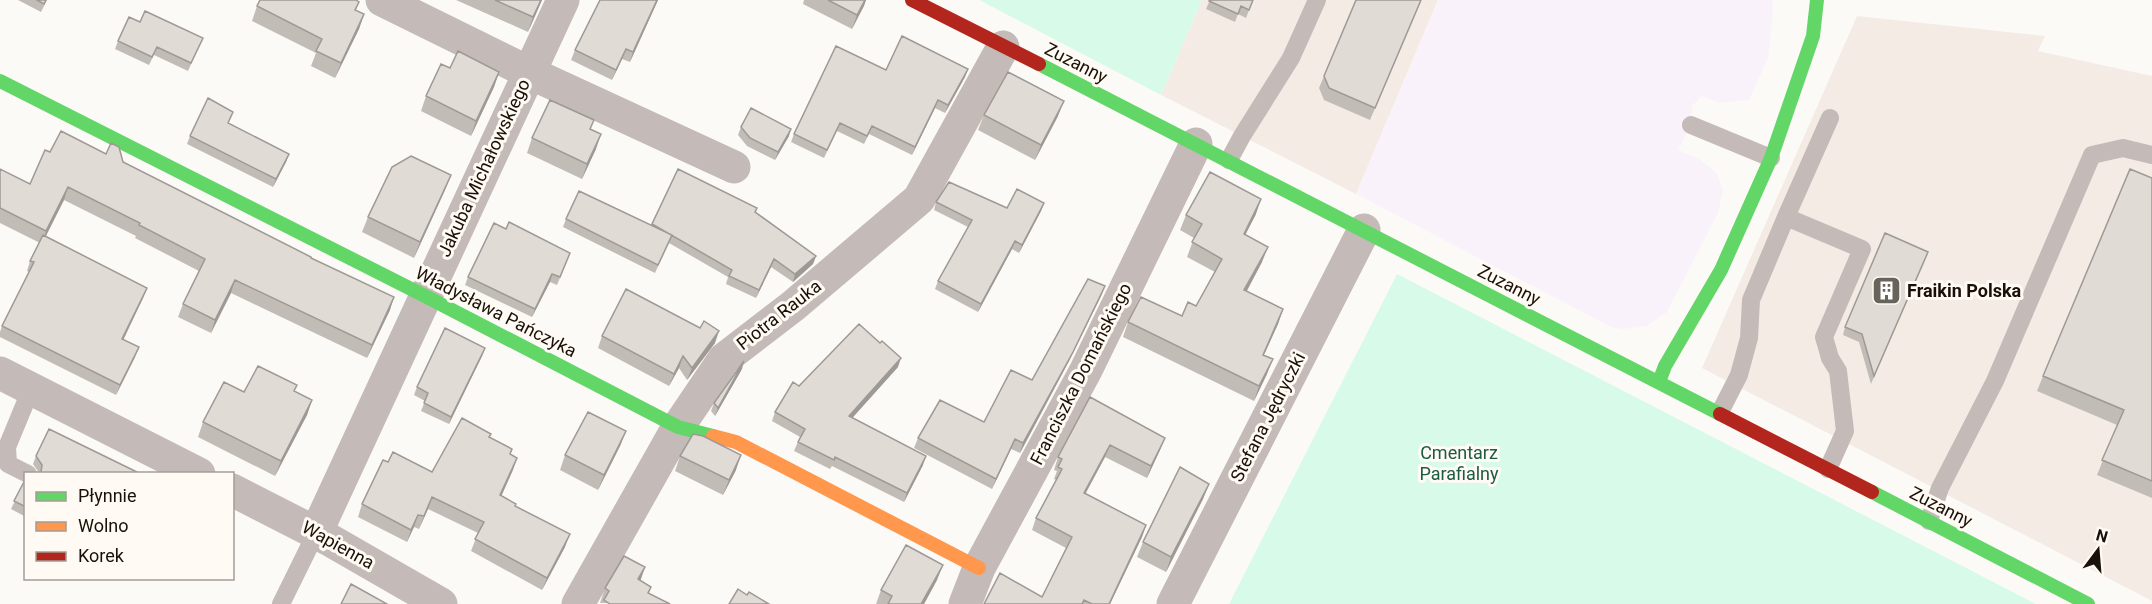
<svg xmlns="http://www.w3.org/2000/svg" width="2152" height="604" viewBox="0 0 2152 604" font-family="Roboto,sans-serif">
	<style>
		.built { fill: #f4ece4 }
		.industrial { fill: #f9f2fa }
		.green { fill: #d8fbe9 }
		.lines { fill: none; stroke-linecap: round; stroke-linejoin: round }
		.lane { stroke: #c4bab8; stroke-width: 18 }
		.street { stroke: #c4bab8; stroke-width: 33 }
		.fast { stroke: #63d668; stroke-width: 14 }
		.slow { stroke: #ff974d; stroke-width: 14 }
		.jam { stroke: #b3261e; stroke-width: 14 }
		.wall { fill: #c2bcb7 }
		.shaded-wall { fill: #9e9995 }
		.building { fill: #e1dbd5; stroke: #9e9995; stroke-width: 1.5 }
		.labels { text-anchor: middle; stroke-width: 6; stroke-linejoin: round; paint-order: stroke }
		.street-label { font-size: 18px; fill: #191107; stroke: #fffaf4 }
		.poi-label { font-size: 18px; font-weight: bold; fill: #191107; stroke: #fffaf4; text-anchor: start }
		.park-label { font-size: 18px; fill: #1c5b44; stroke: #fffaf4 }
	</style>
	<rect width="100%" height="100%" fill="#fcfaf7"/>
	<!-- built -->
	<path class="built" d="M1202,0h236l-82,194 -195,-99z
		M1857,16l188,20 -7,15 114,25v525l-450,-233z"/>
	<!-- industrial -->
	<path class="industrial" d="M1438,0h334l1,11 -5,47 -19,42 -29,3 -18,-7 -10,10 -1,19 -13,25 21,9 18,15 6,17 -5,22 -51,99 -20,14 -24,3 -12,-2 -255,-133z"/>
	<!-- green -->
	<path class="green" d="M979,0h223l-41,95z
		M1397,274l639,330h-807z"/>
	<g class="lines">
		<!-- lane -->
		<path class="lane" d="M1691,125l80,33
			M1229,160l13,-24 49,-78 26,-58
			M1786,217l44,-99
			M1720,412l19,-37 10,-37 2,-38 35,-83 76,32 -38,88 6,21 8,13 7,60 -17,38
			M28,474l-20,-10 -1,-17 24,-58
			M1929,521l11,-33 55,-107 97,-226 31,-7 29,7
			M281,604l35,-71"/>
		<!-- street -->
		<path class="street" d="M382,0l146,72 206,95
			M0,373l199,101
			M232,490l96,49 113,65
			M316,533l247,-533
			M578,604l100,-177 46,-68 69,-53 126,-107 84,-152
			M965,604l14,-36 107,-198 110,-226
			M1173,604l191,-374"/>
		<!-- fast -->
		<path class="fast" d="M1039,64l681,350
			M0,81l425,215 253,131 35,9
			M1659,382l6,-16 56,-96 50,-112 42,-122 4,-36
			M1872,492l216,112"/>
		<!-- slow -->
		<path class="slow" d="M713,436l23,6 243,126"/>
		<!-- jam -->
		<path class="jam" d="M912,0l127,64
			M1720,414l152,78"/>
	</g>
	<!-- wall -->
	<path class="wall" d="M18,0h29l-6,12z
		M456,0h86l-14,32z
		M658,0l-28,62 -8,-3 -10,21 -41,-20 4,-10z
		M804,0h62l-14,29 -49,-25z
		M1210,0h43l-7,18 -8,-4 -3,8 -29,-13z
		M1356,0h65l-51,120 -46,-20 -5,-12z
		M359,2l-3,8 8,4 -5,15 -24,49 -24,-12 5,-13 -64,-32 5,-15z
		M140,22l63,16 -15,33 -34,-16 -5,10 -34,-16 3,-8z
		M450,68l49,4 -5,15 -23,49 -50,-25 5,-15z
		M968,69l-3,8 -20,36 -10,-5 -23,47 -43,-21 -5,10 -27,-13 -13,27 -33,-16 3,-8 92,-64z
		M984,115l74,1 -23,44 -57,-30z
		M229,123l60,31 -3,8 -13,25 -86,-43 3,-8z
		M741,127l48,9 -14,24 -28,-14 -9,-11z
		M591,129l5,20 -14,30 -55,-26 5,-15z
		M50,152l73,10 188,96 79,52 -23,48 -136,-65 -20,40 -33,-16 5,-13 16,-33 -64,-33 1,-2 -72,-36 -19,36 102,52 -4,10 -20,41 12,18 -19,38 -116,-58v-5l2,-6 27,-54 -2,-1 3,-10 10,-18 -40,-20v-54l30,15z
		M678,169l79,39 -1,4 60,44 -3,8 -20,18 -22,-15 -15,31 -30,-14 2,-7 -59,-34 -14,30 -92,-46 3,-8 85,6z
		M2152,178v320l-55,-23 20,-50 -80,-34 6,-15z
		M445,190l-31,68 -52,-26 6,-15z
		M936,202l71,6 37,-5 -3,8 -22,42 -7,-4 -34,63 -43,-23 3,-8 30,-54 -34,-17z
		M1256,214l-11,21 17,27 -15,29 36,18 -5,15 -14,31 3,19 -13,27 -131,-64 5,-15 54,-6 14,-10 19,-34 -28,-15 7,-19 -14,-8 6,-15z
		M1925,260l-54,124 -12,-42 -16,-7 2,-8z
		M567,261l-10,24 -7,-3 -18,35 -67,-32 3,-8z
		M1105,286l-4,10 -32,65 -49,92 -9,-4 -19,40 -78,-41 4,-10 66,-16 48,-42z
		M602,336l113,7 -28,37 -8,-12 -10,18 -71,-38z
		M485,348l-3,8 -33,68 -28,-13 4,-10 -11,-6 3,-8z
		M898,367l-46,51 71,47 -19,37 -72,-36 -2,3 -36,-18 6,-14 -28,-16 3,-9 24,-26z
		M742,369l-27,47 -4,-5 3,-8z
		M295,391l17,9 -5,15 -32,61 -77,-39 5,-15 41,-30z
		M1090,397l75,41 -5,12 -13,28 -42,-21 -19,36 60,32 -4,12 -32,67h-126l58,-7 24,-49 -34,-18 4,-12 20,-38 -2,-1 3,-8 -3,-1 4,-13z
		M626,431l-6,15 -22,44 -38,-20 5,-15z
		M490,438l20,16 7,4 -16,38 14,10 50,41 -23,43 -71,-39 7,-18 -50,-24 -9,20 -5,-2 -7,15 -49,-25 4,-13 26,-42 44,10z
		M36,456l105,18 -102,-1 -6,-9z
		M680,456l56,14 -13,25 -48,-24z
		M26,478v39l-15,-8z
		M1209,484l-6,15 -37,73 -29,-15 6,-15z
		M645,567l-5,13 11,7 -2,6 21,11 -70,-1 5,-15z
		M937,580l-13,24h-48l5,-14z"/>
	<!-- shaded-wall -->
	<path class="shaded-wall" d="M541,0h1l-14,32 5,-15z
		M657,0h1l-28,62 3,-10z
		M865,0h1l-2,6 -12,23 5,-14z
		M364,14l-5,15 -24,49 6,-15z
		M626,49l-4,10 -10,21 4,-10z
		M968,69l-3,8 -20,36 3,-8z
		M499,72l-5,15 -23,49 5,-15z
		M938,100l-3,8 -23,47 3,-8z
		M1064,101l-6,15 -23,44 6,-15z
		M791,129l-2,7 -14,24 3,-8z
		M601,134l-5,15 -14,30 5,-15z
		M289,154l-3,8 -13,25 3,-8z
		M451,175l-6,15 -31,68 6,-16z
		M68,187l-4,13 -22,44 4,-13z
		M1261,199l-5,15 -18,35 6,-15z
		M1044,203l-3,8 -22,42 3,-8z
		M1015,241l-3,8 -34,63 3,-8z
		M1268,247l-6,15 -23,43 5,-15z
		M816,256l-3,8 -20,18 2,-8z
		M774,259l-3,8 -15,31 3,-8z
		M552,274l-2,8 -18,35 3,-8z
		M235,280l-4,13 -20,40 4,-13z
		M1105,286l-4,10 -32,65 -49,92 3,-10z
		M147,288l-4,10 -24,51 3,-10z
		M394,297l-4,13 -23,48 5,-13z
		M1283,309l-5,15 -21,46 6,-15z
		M719,331l-4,12 -28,37 5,-12z
		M139,347l-4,10 -19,38 4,-10z
		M485,348l-3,8 -33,68 2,-7z
		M683,356l-4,12 -10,18 5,-12z
		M901,358l-3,9 -52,58 3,-9z
		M1273,359l-6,15 -13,27 5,-15z
		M744,361l-2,8 -27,47 3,-8z
		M312,400l-5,15 -32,61 6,-15z
		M626,431l-6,15 -22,44 6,-15z
		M1165,438l-5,12 -13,28 4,-12z
		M1015,439l-4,10 -19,40 4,-10z
		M1110,445l-5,12 -26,48 5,-12z
		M741,455l-5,15 -13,25 6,-15z
		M926,456l-3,9 -19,37 3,-9z
		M517,458l-4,12 -17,38 4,-13z
		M1209,484l-6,15 -37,73 5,-15z
		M432,497l-4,12 -9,20 5,-13z
		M418,515l-4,12 -7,15 4,-12z
		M1146,525l-4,12 -32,67h-1z
		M570,534l-5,13 -23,43 5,-12z
		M943,565l-6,15 -13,24h-3z
		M645,567l-5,15 -2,-3z"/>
	<!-- building -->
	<path class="building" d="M37,0h9l-2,4z
		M260,0h96l3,2 -4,8 9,4 -23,49 -25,-12 6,-12 -65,-33z
		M495,0h46l-8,17z
		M600,0h57l-24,52 -7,-3 -10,21 -41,-20z
		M828,0h37l-8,15z
		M1210,0h43l-4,10 -8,-4 -3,8 -29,-13z
		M1356,0h65l-46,108 -46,-20 -5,-12z
		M145,11l58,27 -12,25 -34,-16 -5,10 -34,-16 11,-24 11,5z
		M902,36l66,33 -20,36 -10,-5 -23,47 -43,-21 -5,10 -27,-13 -13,27 -33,-16 42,-88 50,24z
		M458,51l41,21 -23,49 -50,-25 15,-32 9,4z
		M1008,72l56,29 -23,44 -57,-30z
		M208,98l25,14 -5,11 61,31 -13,25 -86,-43z
		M550,100l44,20 -4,9 11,5 -14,30 -55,-26z
		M751,108l40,21 -13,23 -28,-14 -9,-11z
		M61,131l45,23 5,-11 8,4 4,15 188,95v1l83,39 -22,48 -137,-65 -20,40 -32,-16 22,-45 -66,-34 1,-2 -72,-36 -22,44 -46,-23v-39l30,15 15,-34 5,2z
		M411,156l40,19 -31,67 -52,-25 24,-50z
		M678,169l79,39 -2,4 61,44 -21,18 -21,-15 -15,31 -30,-14 3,-6 -80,-46z
		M2130,169l22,9v303l-50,-21 22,-50 -81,-34z
		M1210,172l51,27 -17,35 24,13 -24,43 39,19 -20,46 10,4 -14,27 -131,-64 13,-25 41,19 6,-14 8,4 26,-47 -30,-17 10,-18 -16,-9z
		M949,182l58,26 10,-19 27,14 -22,42 -7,-4 -34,63 -43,-23 34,-61 -36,-18z
		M579,191l93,44 -14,30 -92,-46z
		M509,222l61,31 -10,24 -8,-3 -17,35 -67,-32 26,-54 12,6z
		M1885,233l43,19 -54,124 -12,-42 -17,-7z
		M43,235l104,53 -25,51 17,8 -19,38 -118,-59 32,-64 -4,-1z
		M1088,279l17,7 -32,66 -50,91 -8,-4 -19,40 -78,-41 22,-38 44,22 27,-52 21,10z
		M626,289l74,39 4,-7 15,10 -27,37 -9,-12 -9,18 -72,-38z
		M859,324l21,19 2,-2 19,17 -52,58 77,40 -19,37 -72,-36 -1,3 -36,-18 7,-13 -30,-17 18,-30 6,4z
		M445,328l40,20 -34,69 -27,-14 4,-10 -11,-6z
		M744,361l-26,47 -4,-5z
		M258,366l39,19 -3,6 18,9 -31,61 -78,-39 21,-40 20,10z
		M1090,397l75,41 -14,28 -41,-21 -26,48 62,32 -37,79h-17l-8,-4 -2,4h-98l16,-31 42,24 30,-60 -36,-19 26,-49 -4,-2 4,-8 -4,-2z
		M588,412l38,19 -22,44 -39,-20z
		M462,418l29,16 -2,3 23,12 -2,5 7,4 -17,37 16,9 -1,2 55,28 -23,44 -72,-39 9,-17 -52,-25 -8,19 -6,-1 -7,15 -49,-26 21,-44 5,2 5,-10 39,20z
		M49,429l92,45h-103l3,-2 1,-7 -6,-9z
		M693,434l10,2 38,19 -12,25 -49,-24z
		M1180,467l29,17 -38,73 -28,-15z
		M26,478v29l-12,-6z
		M906,545l37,20 -22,39h-33l4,-8 -11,-6z
		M624,556l21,11 -7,12 13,8 -3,6 22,11h-60l-6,-4 5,-9 -4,-3z
		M351,584l36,20h-46z
		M738,589l9,6 2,-3 20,12h-40z"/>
	<!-- icons -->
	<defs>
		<symbol id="building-square" viewBox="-11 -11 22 22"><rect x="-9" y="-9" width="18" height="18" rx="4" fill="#68635b" stroke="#fffaf4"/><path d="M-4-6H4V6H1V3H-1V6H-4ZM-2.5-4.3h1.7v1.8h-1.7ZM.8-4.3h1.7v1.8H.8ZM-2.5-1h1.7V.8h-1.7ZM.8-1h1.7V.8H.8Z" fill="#fff"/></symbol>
	</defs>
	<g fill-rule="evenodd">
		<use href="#building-square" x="1870" y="274" width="33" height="33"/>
	</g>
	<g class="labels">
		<!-- street labels -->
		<g class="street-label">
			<text transform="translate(1076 63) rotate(27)" y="6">Zuzanny</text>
			<text transform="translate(484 168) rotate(-65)" y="6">Jakuba Michałowskiego</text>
			<text transform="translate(1509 285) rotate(27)" y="6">Zuzanny</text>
			<text transform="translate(496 312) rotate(27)" y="6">Władysława Pańczyka</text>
			<text transform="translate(779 315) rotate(-38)" y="6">Piotra Rauka</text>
			<text transform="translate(1081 374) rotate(-63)" y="6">Franciszka Domańskiego</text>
			<text transform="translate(1268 417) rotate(-63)" y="6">Stefana Jędryczki</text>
			<text transform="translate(1941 507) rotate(27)" y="6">Zuzanny</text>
			<text transform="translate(338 545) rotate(29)" y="6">Wapienna</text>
		</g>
		<!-- poi labels -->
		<g class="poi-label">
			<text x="1907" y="297">Fraikin Polska</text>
		</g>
		<!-- park labels -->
		<g class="park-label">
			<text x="1459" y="459">Cmentarz<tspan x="1459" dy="21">Parafialny</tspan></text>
		</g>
	</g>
	<!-- legend -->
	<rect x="24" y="472" width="210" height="108" fill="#fffaf4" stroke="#a39d95" stroke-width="1.5"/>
	<rect x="36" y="492" width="30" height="9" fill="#63d668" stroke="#a39d95" stroke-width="1.5"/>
	<text x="78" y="502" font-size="18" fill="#191107">Płynnie</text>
	<rect x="36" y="522" width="30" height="9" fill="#ff974d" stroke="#a39d95" stroke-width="1.5"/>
	<text x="78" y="532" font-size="18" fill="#191107">Wolno</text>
	<rect x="36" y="552" width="30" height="9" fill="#b3261e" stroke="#a39d95" stroke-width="1.5"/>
	<text x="78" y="562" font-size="18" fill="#191107">Korek</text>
	<!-- north arrow -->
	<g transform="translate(2098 550) rotate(16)" stroke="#fffaf4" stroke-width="4.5" paint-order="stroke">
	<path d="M0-4.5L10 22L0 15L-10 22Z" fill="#191107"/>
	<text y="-9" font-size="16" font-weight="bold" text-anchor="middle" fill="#191107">N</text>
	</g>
</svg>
